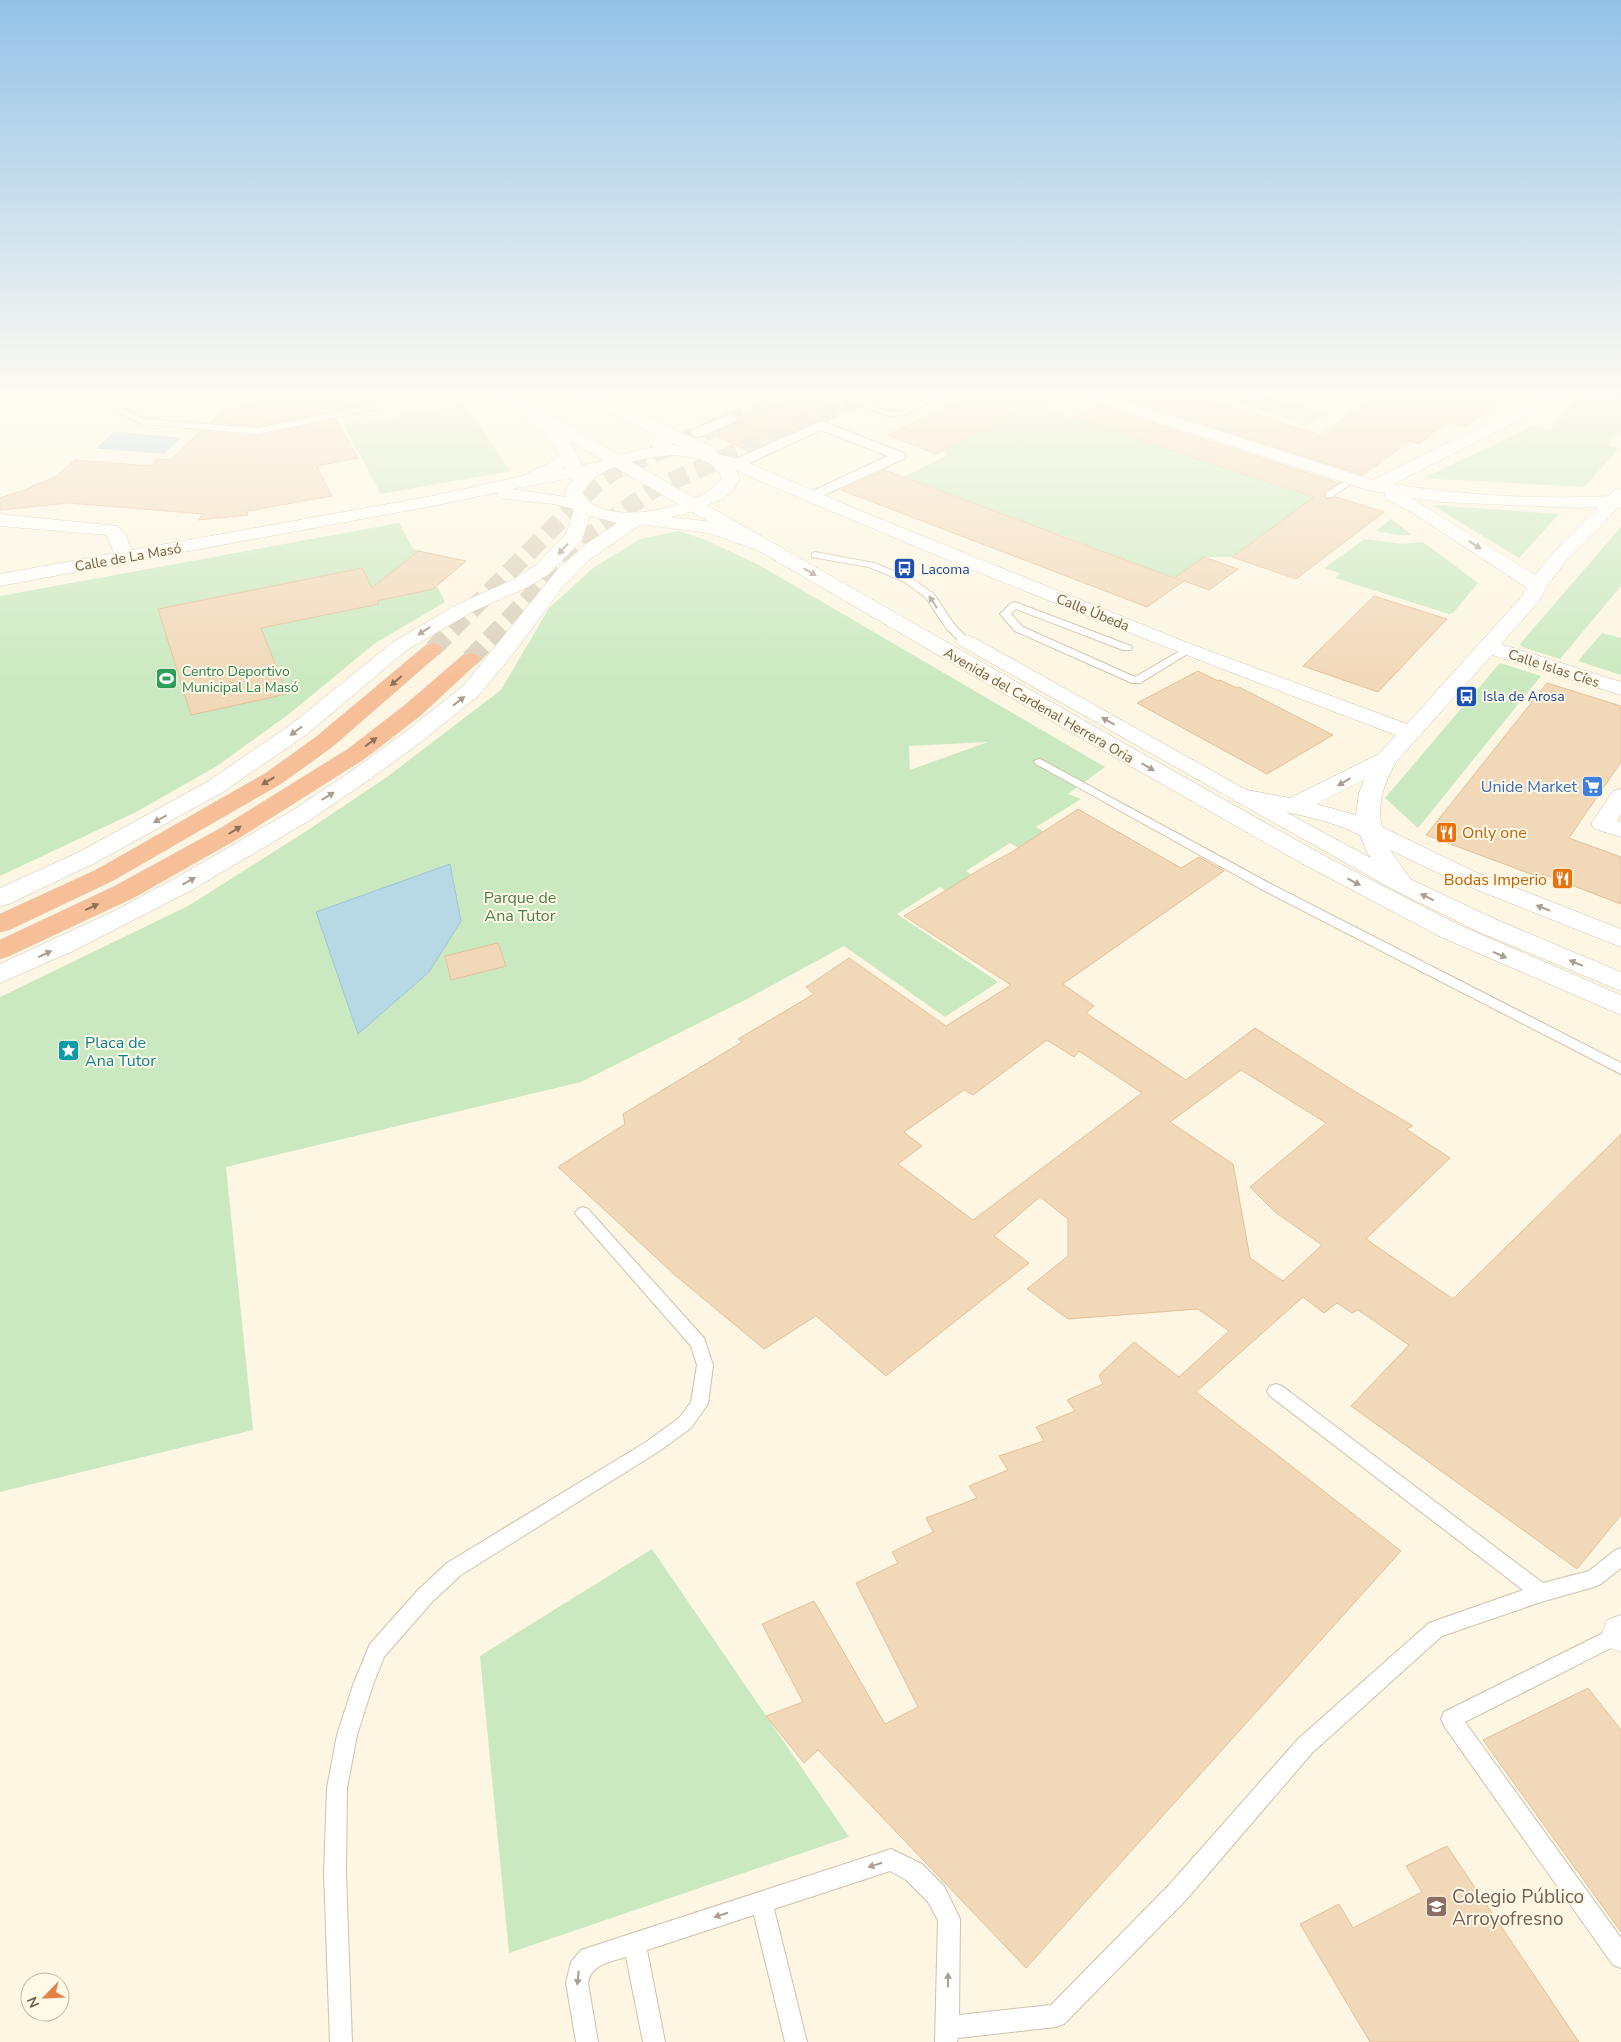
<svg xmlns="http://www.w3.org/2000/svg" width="1621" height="2042" viewBox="0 0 1621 2042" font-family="'Nunito Sans',sans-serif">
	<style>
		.green { fill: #cbe9c1; fill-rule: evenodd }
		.water { fill: #b7d8e5; stroke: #9dc5d7 }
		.building { fill: #f1d8b9; stroke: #e4c19a; fill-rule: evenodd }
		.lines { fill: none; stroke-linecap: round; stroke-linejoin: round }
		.motorway-tunnel { stroke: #dad0bc; stroke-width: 18; stroke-dasharray: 18 9; stroke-linecap: butt }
		.service-casing { stroke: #cfc1ac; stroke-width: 2 }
		.pedestrian-casing { stroke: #cfc1ac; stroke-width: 2 }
		.minor-casing { stroke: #cfc1ac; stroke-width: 1 }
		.tertiary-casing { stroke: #cfc1ac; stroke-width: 1 }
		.secondary-casing { stroke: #d0bfa6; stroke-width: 1 }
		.motorway-casing { stroke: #ddd8d3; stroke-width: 1 }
		.service { fill: #fff; fill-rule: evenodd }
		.pedestrian { fill: #fff; fill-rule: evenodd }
		.minor { fill: #fff; fill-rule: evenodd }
		.tertiary { fill: #fff; fill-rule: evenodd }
		.secondary { fill: #fff; fill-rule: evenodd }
		.motorway { fill: #f7bf98; fill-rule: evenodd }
		.oneway { fill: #ab9e91 }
		.oneway2 { fill: #8d7158 }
		.labels { text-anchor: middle; stroke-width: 4; stroke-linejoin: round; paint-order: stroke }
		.far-street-label { font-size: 14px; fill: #735e48; stroke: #fff9e8 }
		.far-transit-label { font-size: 14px; fill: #164399; stroke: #fff9e8; text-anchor: start }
		.far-leisure-label { font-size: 14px; fill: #27864d; stroke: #fff9e8; text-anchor: start }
		.shop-label { font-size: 16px; fill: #366cbe; stroke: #fff9e8; text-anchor: end }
		.food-label { font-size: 16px; fill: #c56008; stroke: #fff9e8; text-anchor: start }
		.park-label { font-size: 16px; fill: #4c7f43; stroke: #fff9e8 }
		.culture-label { font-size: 16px; fill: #0d838f; stroke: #fff9e8; text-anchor: start }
		.near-education-label { font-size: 19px; fill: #785e54; stroke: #fff9e8; text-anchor: start }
	</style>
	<rect width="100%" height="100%" fill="#fcf6e2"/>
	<!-- green -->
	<path class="green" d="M1593,392h28v39l-14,14 13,3 -36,39 -160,-9 109,-52 17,4 28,-31z
		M1258,393l68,21 -18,11 -70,-22z
		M465,405l45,66 -129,23 -37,-69z
		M1035,405l268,89 11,4 -82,59h-28l-30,21 -123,-47 -29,17 -31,-14 27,-15 -114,-42 44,-22 -5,-4z
		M1432,505l127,9 -40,44z
		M1391,519l21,16h-14l-22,-4z
		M399,523l14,26 53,12 -29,25 8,16 -71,42 -85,70 -72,52 -81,46 -136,64v-280z
		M1621,527v59l-61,73 -38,-12 -2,-3z
		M679,531l29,10 51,24 346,202 -37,27 13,5 -45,28 102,60 -24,18 -104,-62 -44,28 101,61 -26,20 -101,-65 -43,27 101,68 -53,35 -101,-71 -97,53 -166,83 -355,85 27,263 -253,62v-495l188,-91 117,-74 82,-55 114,-87 48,-82 44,-40 47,-29zM988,742l-78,28 -1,-24z
		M1365,539l38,5 20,-2 55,41 -25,30 -4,1 -114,-36 5,-5 -16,-5z
		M1602,633l19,5v37l-43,-14z
		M1500,663l41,13 -123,152 -33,-30z
		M652,1549l197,288 -340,116 -29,-297z"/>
	<!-- water -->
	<path class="water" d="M114,433l66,5 -16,15 -67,-5z
		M450,864l11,57 -32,51 -71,62 -42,-122z"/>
	<!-- building -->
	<path class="building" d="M303,392h78l1,6 -26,8 -99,20 -47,-4 15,-14 5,2 37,-12 4,2z
		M980,392h83l-127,62 -49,-19z
		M1121,392h58l142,43 58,-43h133l-46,35 -19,-5 -28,22 -10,-3 -46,34 -249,-79z
		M806,393l41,16 -98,42 -38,-17 26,-11 1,-3z
		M1098,405l241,78 -14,8v7l7,1 4,-2 48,15 -88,67 -64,-22 82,-60 -241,-79z
		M336,419l22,39 -41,8 15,30 -85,15 1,4 -50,5 5,-6 -135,-11 -68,7v-12l33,-11 -1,-1 23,-9 20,-17 76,6 6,-7 13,1 31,-29 56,5z
		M885,470l289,108 30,-21 34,12 -29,21 -25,-9 -37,26 -306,-117z
		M418,551l48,10 -33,28 -56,12 2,3 -118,24 26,66 -96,21 -33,-106 204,-41 10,20z
		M1374,596l73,23 -69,73 -75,-26z
		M1198,671l20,10 2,-1 17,8 2,-1 94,48 -66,39 -130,-71z
		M1547,683l74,23v56l-52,76 52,19v47l-79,-30 -3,3 -113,-42z
		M1078,809l103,59 18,-11 25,14 -161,113 31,22 -8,7 100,67 69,-52 99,63 59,35 -7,3 44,29 -84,81 87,60 168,-165v381l-44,54 -226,-163 58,-61 -51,-35 -6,3 -15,-10 -13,10 -21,-16 -107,95 205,159 -375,417 -208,-218 -14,13 -38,-47 37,-14 -41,-78 52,-23 71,123 33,-17 -62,-124 42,-20 -6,-11 41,-20 -7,-14 51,-20 -8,-12 39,-16 -9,-14 45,-15 -8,-14 39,-16 -8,-11 36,-16 -4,-9 35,-33 45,35 50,-46 -31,-22 -130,10 -41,-30 41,-33v-37l-28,-22 -46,39 35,27 -143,113 -70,-60 -52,33 -88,-73 -118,-109 67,-43 -2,-10 119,-72 -4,-3 76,-45 -8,-7 43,-29 97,68 65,-41 -107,-69 75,-46 33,-18zM1047,1040l27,17 5,-6 63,42 -169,127 -75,-56 24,-18 -18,-14 60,-42 9,5zM1241,1070l85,53 -76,64 25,25 47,33 -39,36 -33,-23 -17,-94 -63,-42z
		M498,943l8,23 -55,14 -6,-24z
		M1588,1688l33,42v202l-138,-192z
		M1447,1846l132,196h-209l-70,-118 39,-20 14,24 69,-36 -16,-26z"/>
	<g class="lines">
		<!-- motorway-tunnel -->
		<path class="motorway-tunnel" d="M433,649l163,-165 18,-13 185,-79
			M470,659l119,-123 63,-46 220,-98"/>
		<defs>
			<path id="service" d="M80,392h10l54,27 113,9 163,-33 3,-3h8l-8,7 -166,35 -115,-10z
				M829,392c23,0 44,19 62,19 21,1 39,-19 62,-19l-50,23 -15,1z
				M1351,477l3,1v4l-22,15h-6v-4z
				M815,552l59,11 37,15 23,16 20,30 15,16 -1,2h-8l-14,-14 -20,-30 -21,-16 -36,-15 -57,-10v-4z
				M1015,602l116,44 1,2 -1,2h-8l-107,-41 -5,5 12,13 112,50 50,-29h8l1,2 -54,33h-8l-117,-52 -15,-17 11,-11z
				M1040,759l229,124 352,180v11l-360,-185 -225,-125 -2,-2 2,-2z
				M583,1207l5,2 116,129 9,27 -5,39 -17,24 -33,24 -197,123 -29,27 -48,55 -11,28 -16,50 -10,53 -1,85 6,169h-22l-6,-169 3,-85 10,-53 16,-50 17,-41 48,-54 29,-27 199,-121 33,-24 12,-16 6,-37 -6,-19 -113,-129 -3,-4 3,-4z
				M1276,1384l6,2 261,197 46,-12 25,-20 7,-3v20l-20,16 -7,3 -53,15 -99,34 -130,117 -127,148 -121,123 -8,3 -98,11 -1,4h-22l3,-122 -10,-18 -22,-22 -16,-9 -116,38 33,133h-22l-31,-127 -107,35 18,92h-22l-17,-85c-16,5 -35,7 -38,26l10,59h-22l-10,-59 5,-21 10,-12 310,-101 31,15 22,22 16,33 -1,96 92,-10 118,-120 129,-146 131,-116 94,-33 -253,-194 -3,-5 3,-5z
				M1621,1624v19l-156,79 156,216v30l-8,-3 -169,-239 -3,-7 3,-7z"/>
			<path id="pedestrian" d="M731,414l6,4 -1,3 -34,15 -5,1 -7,-4 2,-3z
				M821,421l83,32 2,3 -2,3 -93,42 -7,-4 2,-3 82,-38 -67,-26 -80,37 -5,1 -7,-4 2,-3z"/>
			<path id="minor" d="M572,392h21l122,56 2,6 25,6 126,54 320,129 219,81 116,-129 4,-7 -114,-75 -26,-14 -3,-4 1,-2 -17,-3 -294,-95 -2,-3h25l276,88 178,-88h21l-2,3 -177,89c68,11 147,16 216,12l5,-6 7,-1v19h-3l-52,53 -17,22 -10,18 -38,43 120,38v13l-129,-40 -96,107c-11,20 -20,41 -14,65l91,44 148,58v18l-166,-66 -65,-31 24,34 -4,5 -9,3 -9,-3 -24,-35 -8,-19c-40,-20 -84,-23 -126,-34l-4,-5 4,-5 8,-2 48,9 6,-3 83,-41 17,-19c-224,-84 -446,-172 -666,-267l-28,-8 -2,-6 -27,-11c-5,7 -9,9 -18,7l-3,-4 5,-9 -2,-2 -81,-40zM1411,498l30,4 139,6 18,-1 -45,46 -18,22zM1364,780l-5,13 -3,22 -40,-11z
				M526,404l6,2 23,17 14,16 21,41 -3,4 -6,1 -6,-1 -10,-17c-11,9 -29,20 -43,17l-3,-4 3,-4 25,-12 12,-8c-9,-27 -28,-28 -41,-47l2,-3z
				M636,513l76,9 58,20 2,4 -2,4 -7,2 -54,-19 -80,-10 -2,-4 2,-4z
				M0,514l118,12 7,8 10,23 -3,4 -7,2 -7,-2 -12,-26 -106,-9z
				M1621,789v25l-4,7 4,1v15l-26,-8 -4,-5 22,-33z
				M1621,1615v37l-14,-5 -5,-13 5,-14z"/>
			<path id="tertiary" d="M674,445c27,2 54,5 66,33l-8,14 -12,8 -36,14 -43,10 -52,36 -27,28 -50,67 -33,40 -58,47 -55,40 -56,38 -118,70 -121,62 -71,31v-19l114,-53 60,-32 119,-69 57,-38 55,-40 59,-47 93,-115 29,-26 31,-21 -27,-7 -8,24 -33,34 -21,13 -56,25 -65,38 -101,85 -83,57 -126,70 -88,42 -9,2v-18l79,-36 128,-70 83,-57 103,-83 65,-38 56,-25 21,-13 31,-32 8,-25 -20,-5 -48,-5 -6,-1 -3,-4 2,-2 -67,14 -432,80v-12l432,-78 96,-21 71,-13 42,-13zM674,455c19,2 41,4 48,23 -16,29 -123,53 -139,15 11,-28 65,-36 91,-38zM576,477l-7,7 -4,9 2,4 -56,-8z"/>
			<path id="secondary" d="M489,392h20l581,332 231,130 138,71 162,70v20l-180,-78 -138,-73 -229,-130 -583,-339z
				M966,635l7,2 329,184 108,58 87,41 124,52v19l-142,-59 -87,-43 -433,-244 -3,-4 3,-4z"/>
			<path id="motorway" d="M433,643l7,2 3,4 -3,4 -108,94 -50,36 -168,97 -105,50 -9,2v-18l96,-44 170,-97 50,-36 110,-92z
				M470,653l7,2 3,4 -3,4 -56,52 -57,44 -125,79 -106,60 -124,58 -9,3v-19l115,-54 106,-58 127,-79 57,-44 58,-50z"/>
		</defs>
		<!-- service casing -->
		<use href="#service" class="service-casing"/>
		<!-- pedestrian casing -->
		<use href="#pedestrian" class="pedestrian-casing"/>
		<!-- minor casing -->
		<use href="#minor" class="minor-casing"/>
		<!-- tertiary casing -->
		<use href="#tertiary" class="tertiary-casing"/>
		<!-- secondary casing -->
		<use href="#secondary" class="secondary-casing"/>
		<!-- motorway casing -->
		<use href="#motorway" class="motorway-casing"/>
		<!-- service -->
		<use href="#service" class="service"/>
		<!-- pedestrian -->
		<use href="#pedestrian" class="pedestrian"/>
		<!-- minor -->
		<use href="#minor" class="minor"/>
		<!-- tertiary -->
		<use href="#tertiary" class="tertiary"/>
		<!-- secondary -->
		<use href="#secondary" class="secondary"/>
		<!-- motorway -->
		<use href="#motorway" class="motorway"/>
	</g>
	<!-- one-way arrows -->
	<defs><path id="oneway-solid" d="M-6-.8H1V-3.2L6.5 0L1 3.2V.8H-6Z" transform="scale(1.25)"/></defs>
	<g class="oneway">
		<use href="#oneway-solid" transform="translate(1475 545) rotate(33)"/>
		<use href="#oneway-solid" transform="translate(563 549) rotate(133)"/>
		<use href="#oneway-solid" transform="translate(810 572) rotate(30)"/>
		<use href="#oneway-solid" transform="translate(933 602) rotate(-123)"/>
		<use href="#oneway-solid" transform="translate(424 631) rotate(147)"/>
		<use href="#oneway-solid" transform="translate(459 701) rotate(-38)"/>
		<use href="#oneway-solid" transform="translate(1108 721) rotate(-151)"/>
		<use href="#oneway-solid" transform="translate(296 731) rotate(143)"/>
		<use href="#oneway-solid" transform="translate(1148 767) rotate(30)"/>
		<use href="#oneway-solid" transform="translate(1344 782) rotate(149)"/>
		<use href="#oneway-solid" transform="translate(328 796) rotate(-32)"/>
		<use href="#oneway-solid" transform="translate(160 819) rotate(151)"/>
		<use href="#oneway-solid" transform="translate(189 881) rotate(-29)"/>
		<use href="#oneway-solid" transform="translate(1354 882) rotate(28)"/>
		<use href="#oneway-solid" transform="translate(1427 897) rotate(-154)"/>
		<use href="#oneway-solid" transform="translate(1543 908) rotate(-159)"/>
		<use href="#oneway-solid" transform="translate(45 954) rotate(-25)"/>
		<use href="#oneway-solid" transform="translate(1500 955) rotate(24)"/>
		<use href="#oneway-solid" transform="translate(1576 963) rotate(-157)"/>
		<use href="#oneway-solid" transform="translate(875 1865) rotate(162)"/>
		<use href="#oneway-solid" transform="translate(721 1915) rotate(162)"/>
		<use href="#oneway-solid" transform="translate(578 1978) rotate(96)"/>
		<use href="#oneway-solid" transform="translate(948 1980) rotate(-89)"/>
	</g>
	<g class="oneway2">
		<use href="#oneway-solid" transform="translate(396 681) rotate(139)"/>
		<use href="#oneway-solid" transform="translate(371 742) rotate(-37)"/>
		<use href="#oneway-solid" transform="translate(268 781) rotate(149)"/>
		<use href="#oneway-solid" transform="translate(235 830) rotate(-32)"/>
		<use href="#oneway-solid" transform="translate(92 907) rotate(-25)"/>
	</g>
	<!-- sky -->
	<linearGradient id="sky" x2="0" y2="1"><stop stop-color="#94c2e7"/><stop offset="0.58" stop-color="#fefbf2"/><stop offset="1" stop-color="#fefbf2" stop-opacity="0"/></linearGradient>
	<rect width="1621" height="678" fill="url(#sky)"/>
	<!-- icons -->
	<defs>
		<symbol id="bus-square" viewBox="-11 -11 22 22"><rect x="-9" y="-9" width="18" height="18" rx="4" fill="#1a4fb4" stroke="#fff9e8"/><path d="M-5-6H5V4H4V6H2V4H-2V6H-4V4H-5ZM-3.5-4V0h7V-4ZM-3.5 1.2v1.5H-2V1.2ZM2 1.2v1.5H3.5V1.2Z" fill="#fff"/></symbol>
		<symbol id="stadium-square" viewBox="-11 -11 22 22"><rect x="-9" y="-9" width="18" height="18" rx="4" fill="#2e9e5b" stroke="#fff9e8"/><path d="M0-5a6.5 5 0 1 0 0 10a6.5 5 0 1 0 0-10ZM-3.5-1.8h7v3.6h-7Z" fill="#fff"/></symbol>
		<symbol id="supermarket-square" viewBox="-11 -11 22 22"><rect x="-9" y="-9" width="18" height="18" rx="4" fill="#3f7fe0" stroke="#fff9e8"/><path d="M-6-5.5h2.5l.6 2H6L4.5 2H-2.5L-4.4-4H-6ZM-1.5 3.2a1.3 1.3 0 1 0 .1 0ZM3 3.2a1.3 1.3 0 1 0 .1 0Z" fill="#fff"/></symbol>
		<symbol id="restaurant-square" viewBox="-11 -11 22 22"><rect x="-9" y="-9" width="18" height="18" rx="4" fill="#e8710a" stroke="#fff9e8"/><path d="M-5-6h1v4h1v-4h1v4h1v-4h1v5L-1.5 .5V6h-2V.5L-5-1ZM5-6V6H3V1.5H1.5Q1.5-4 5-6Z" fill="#fff"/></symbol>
		<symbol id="sight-square" viewBox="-11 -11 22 22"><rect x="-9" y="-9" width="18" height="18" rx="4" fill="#0f9aa8" stroke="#fff9e8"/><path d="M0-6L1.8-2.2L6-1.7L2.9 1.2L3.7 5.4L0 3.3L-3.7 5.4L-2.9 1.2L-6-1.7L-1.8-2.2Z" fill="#fff"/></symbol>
		<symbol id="school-square" viewBox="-11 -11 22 22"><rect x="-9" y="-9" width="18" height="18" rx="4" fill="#8d6e63" stroke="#fff9e8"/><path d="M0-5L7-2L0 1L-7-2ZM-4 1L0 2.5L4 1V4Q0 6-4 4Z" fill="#fff"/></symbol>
	</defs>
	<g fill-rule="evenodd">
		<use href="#bus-square" x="892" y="556" width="25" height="25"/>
		<use href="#stadium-square" x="154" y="666" width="25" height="25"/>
		<use href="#bus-square" x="1454" y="684" width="25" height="25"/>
		<use href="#supermarket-square" x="1580" y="774" width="25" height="25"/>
		<use href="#restaurant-square" x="1434" y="820" width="25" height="25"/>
		<use href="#restaurant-square" x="1550" y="866" width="25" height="25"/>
		<use href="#sight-square" x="56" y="1038" width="25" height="25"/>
		<use href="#school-square" x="1424" y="1894" width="25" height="25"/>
	</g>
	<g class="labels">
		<!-- far-street labels -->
		<g class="far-street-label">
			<text transform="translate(128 557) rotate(-10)" y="5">Calle de La Masó</text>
			<text transform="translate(1093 612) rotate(22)" y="5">Calle Úbeda</text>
			<text transform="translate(1554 668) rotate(18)" y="5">Calle Islas Cíes</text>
			<text transform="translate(1039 705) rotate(30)" y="5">Avenida del Cardenal Herrera Oria</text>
		</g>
		<!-- far-transit labels -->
		<g class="far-transit-label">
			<text x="921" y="574">Lacoma</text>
			<text x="1483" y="701">Isla de Arosa</text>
		</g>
		<!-- far-leisure labels -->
		<g class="far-leisure-label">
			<text x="182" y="676">Centro Deportivo<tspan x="182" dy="16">Municipal La Masó</tspan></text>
		</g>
		<!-- shop labels -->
		<g class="shop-label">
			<text x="1577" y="792">Unide Market</text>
		</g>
		<!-- food labels -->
		<g class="food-label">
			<text x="1462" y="838">Only one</text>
			<text x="1547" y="885" text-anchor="end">Bodas Imperio</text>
		</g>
		<!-- park labels -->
		<g class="park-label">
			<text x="520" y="903">Parque de<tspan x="520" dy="18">Ana Tutor</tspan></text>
		</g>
		<!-- culture labels -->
		<g class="culture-label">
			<text x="85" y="1048">Placa de<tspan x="85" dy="18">Ana Tutor</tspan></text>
		</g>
		<!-- near-education labels -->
		<g class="near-education-label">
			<text x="1452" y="1903">Colegio Público<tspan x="1452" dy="22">Arroyofresno</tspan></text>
		</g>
	</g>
	<!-- north arrow -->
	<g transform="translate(45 1997) rotate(246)"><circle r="24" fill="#fff9e8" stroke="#c7bba8"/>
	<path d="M0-4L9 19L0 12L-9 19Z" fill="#e78246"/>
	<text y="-8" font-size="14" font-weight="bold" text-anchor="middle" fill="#735e48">N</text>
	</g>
</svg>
